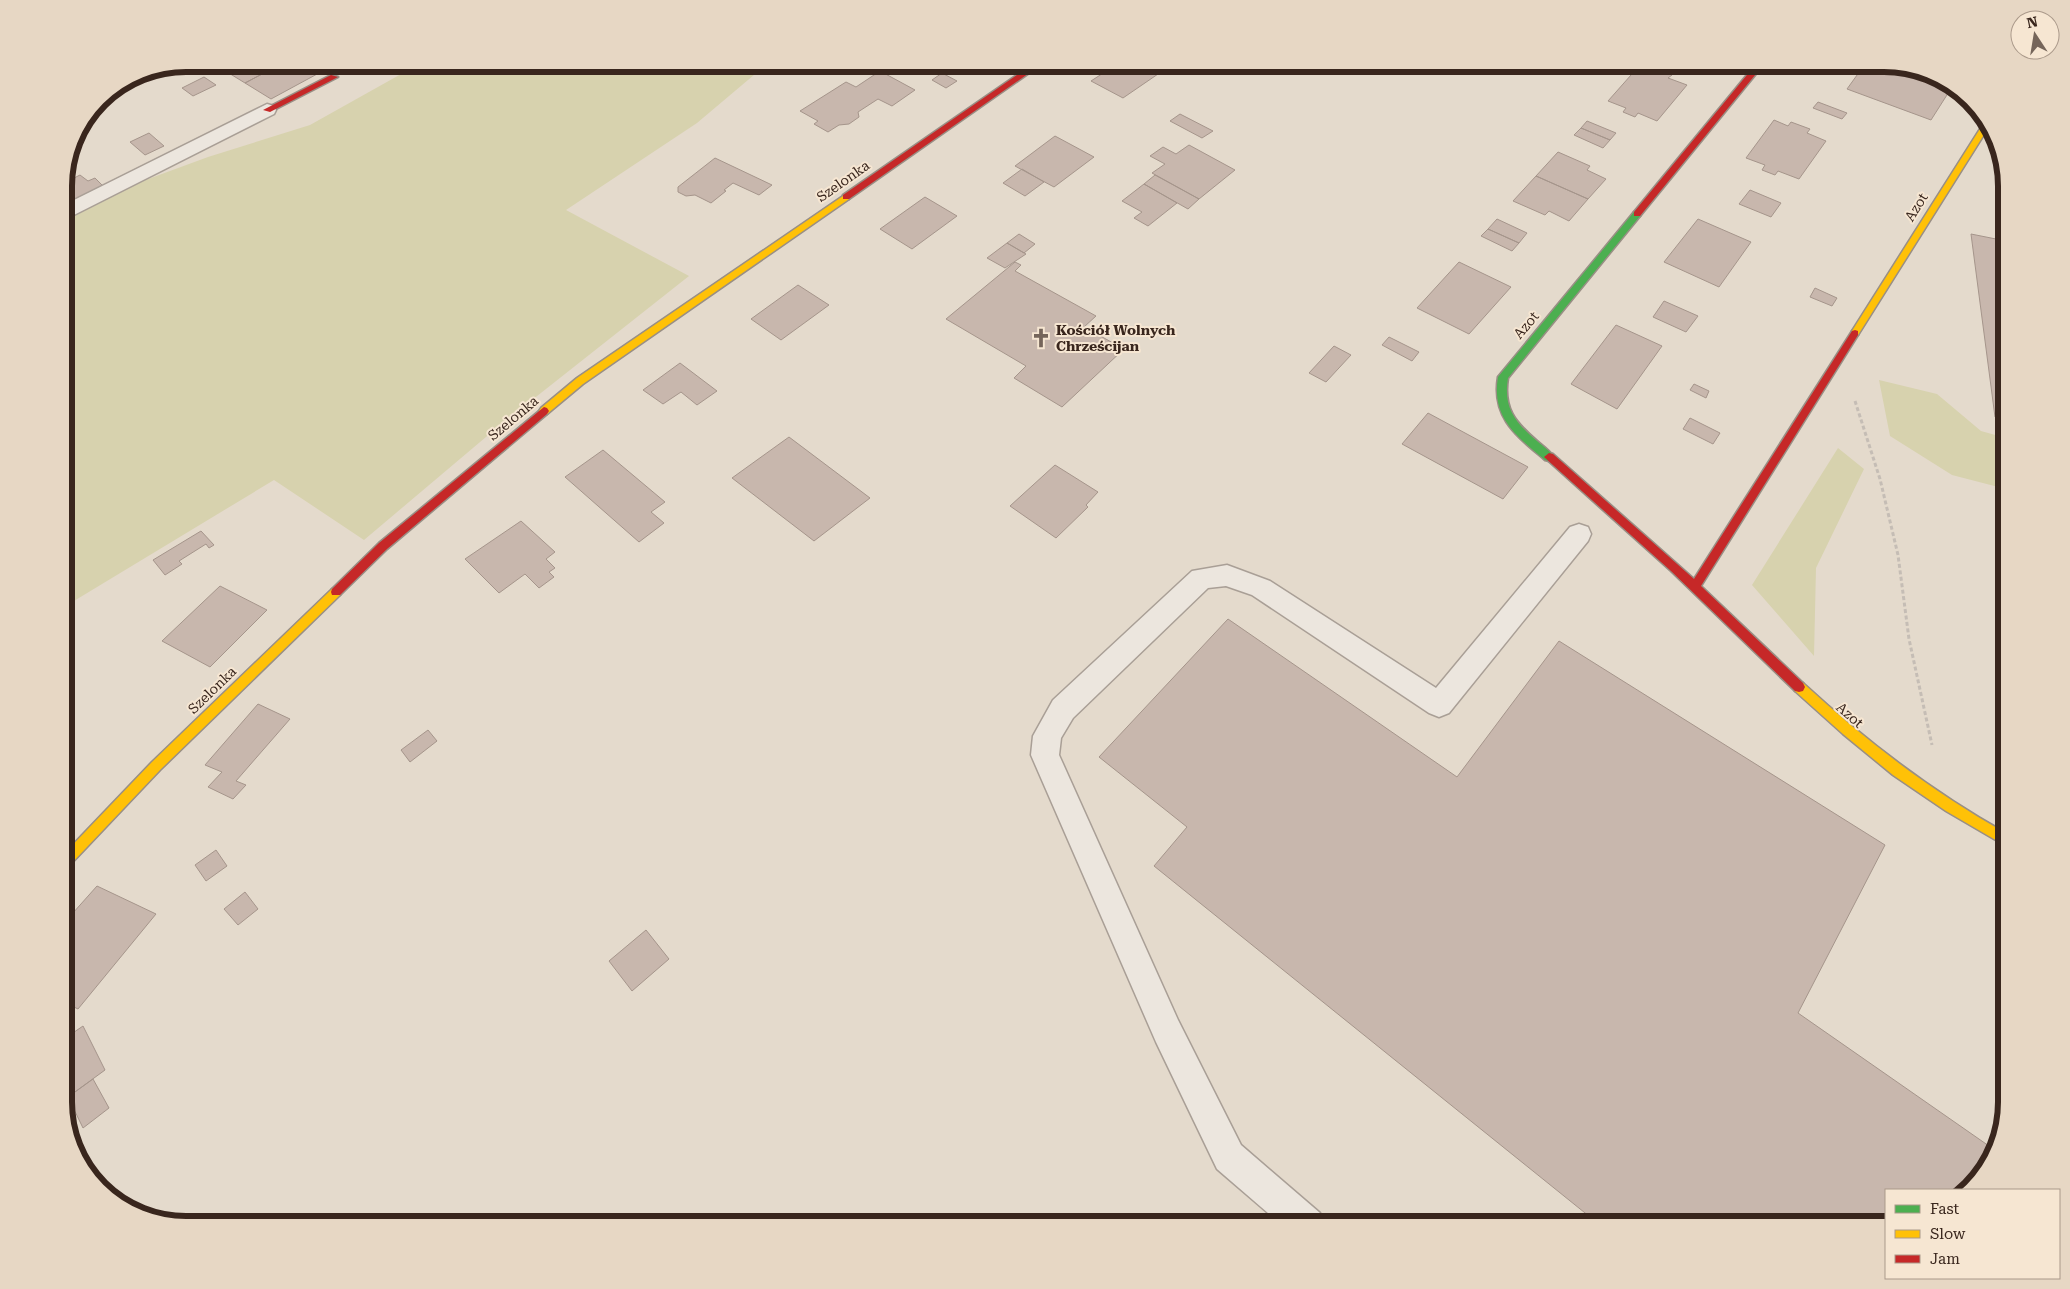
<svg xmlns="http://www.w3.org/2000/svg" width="2070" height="1289" viewBox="0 0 2070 1289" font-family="'Roboto Serif',serif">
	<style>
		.green { fill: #d7d2ae }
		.building { fill: #c8b7ad; stroke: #a5958b }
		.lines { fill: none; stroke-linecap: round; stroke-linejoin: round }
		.lane-casing { stroke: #a99f96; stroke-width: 3 }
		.fast-casing { stroke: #998f85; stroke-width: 3 }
		.slow-casing { stroke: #998f85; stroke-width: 3 }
		.jam-casing { stroke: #998f85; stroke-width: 3 }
		.path { stroke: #c5bdb5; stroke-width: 3; stroke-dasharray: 4 2.5; stroke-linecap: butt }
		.lane { fill: #ece6de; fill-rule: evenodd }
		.fast { fill: #4caf50; fill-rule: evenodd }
		.slow { fill: #ffc107; fill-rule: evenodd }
		.jam { fill: #c62828; fill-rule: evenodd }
		.labels { text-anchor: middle; stroke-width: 4; stroke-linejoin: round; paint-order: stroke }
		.street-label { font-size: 14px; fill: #39261d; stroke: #f6e6d2 }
		.poi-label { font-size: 14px; font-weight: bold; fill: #39261d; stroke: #f6e6d2; text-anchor: start }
		.rim { fill: none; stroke: #39261d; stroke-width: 6 }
	</style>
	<rect width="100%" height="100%" fill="#e4dacc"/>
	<!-- green -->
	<path class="green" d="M419,64h348l-70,59 -131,87 123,66 -190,150 -135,114 -90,-60 -210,127v-397l144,-53 102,-32z
		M1879,380l58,14 44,37 25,7v51l-54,-14 -62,-39z
		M1838,448l26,21 -48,99 -2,88 -62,-71z"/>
	<!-- building -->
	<path class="building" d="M225,64h56l-36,19 -26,-16z
		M281,64h23l15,9 -48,26 -26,-16z
		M1117,64h20l21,10 -35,24 -32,-17z
		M1865,64h18l62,16 7,7 -21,33 -84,-31z
		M1639,66l17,7 3,-3 13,5 -4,3 19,7 -30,36 -19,-8 -3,4 -12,-5 3,-4 -18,-7z
		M880,71l35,19 -23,16 -14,-7 -20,13 1,5 -10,7 -10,1 -11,7 -14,-8 4,-3 -18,-10 46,-29 10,5z
		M942,73l15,8 -11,7 -14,-8z
		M204,77l12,8 -23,11 -11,-8z
		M1818,102l29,11 -5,6 -29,-11z
		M1180,114l33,17 -11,7 -32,-17z
		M1774,120l14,6 3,-4 19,7 -3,4 19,8 -27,38 -21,-8 -3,4 -13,-5 3,-5 -19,-7z
		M1587,121l29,12 -6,7 -29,-12z
		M1581,128l29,12 -7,8 -29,-13z
		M149,133l15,13 -19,9 -15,-13z
		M1055,136l39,21 -40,30 -39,-21z
		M1189,145l46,25 -36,29 -47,-26 13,-9 -15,-8 13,-9 13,7z
		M1558,152l32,14 -3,4 19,9 -18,20 -52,-23z
		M715,158l57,27 -13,10 -26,-12 -9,7 2,1 -15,12 -16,-8 -9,1 -8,-4v-5z
		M1022,169l22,13 -19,14 -22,-13z
		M80,175l8,6 7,-3 8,8 -33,16 -6,-6v-13z
		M1155,175l44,24 -11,10 -44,-25z
		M1536,176l52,23 -19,22 -20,-10 -4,4 -32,-14z
		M1144,184l33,19 -29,23 -14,-8 8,-6 -20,-11z
		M1750,190l31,13 -10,14 -32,-13z
		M925,197l32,19 -45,33 -32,-20z
		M1497,219l30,14 -8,10 -31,-14z
		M1698,219l53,23 -32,45 -55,-25z
		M1488,229l31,14 -7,8 -31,-15z
		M1019,234l16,10 -11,9 -17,-10z
		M1971,234l35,7v178l-11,-2z
		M1007,243l19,11 -21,14 -18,-10z
		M1015,262l6,3 -6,6 81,45 -12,11 40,22 -62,58 -48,-29 12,-12 -80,-47z
		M1459,262l52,25 -42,47 -52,-26z
		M798,285l31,20 -48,35 -30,-21z
		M1815,288l22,10 -5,8 -22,-9z
		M1664,301l34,15 -12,16 -33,-15z
		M1616,325l46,21 -45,63 -46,-25z
		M1389,337l30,15 -7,9 -30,-16z
		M1334,346l17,9 -25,27 -17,-9z
		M680,363l37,28 -20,14 -16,-13 -18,12 -20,-14z
		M1694,384l15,7 -3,7 -16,-8z
		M1428,413l100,54 -25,32 -101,-55z
		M1690,418l30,15 -7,11 -30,-15z
		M789,437l81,61 -56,43 -82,-63z
		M603,450l62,52 -14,10 13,11 -25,19 -74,-65z
		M1055,465l43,27 -12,13 2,2 -32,31 -46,-32z
		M521,521l34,31 -9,7 9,9 -6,4 5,5 -15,11 -14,-14 -26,19 -34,-34z
		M201,531l13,14 -5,3 -3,-4 -27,17 3,3 -17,11 -12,-15z
		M220,586l47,24 -57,57 -48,-26z
		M1228,619l229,158 102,-136 326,204 -87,168 191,133 -14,33 -12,11h-77v34l-3,1h-283l-446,-359 33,-39 -88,-70z
		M258,704l32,15 -54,62 10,4 -13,14 -25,-12 14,-15 -17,-7z
		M428,730l9,11 -27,21 -9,-12z
		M216,850l11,16 -21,15 -11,-16z
		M97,886l59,28 -78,95 -14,-7v-79z
		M245,892l13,17 -20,16 -14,-16z
		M646,930l23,29 -37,32 -23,-30z
		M83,1026l22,44 -37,27 -4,-7v-51z
		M93,1079l16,29 -26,20 -15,-31z
		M82,1149l15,31 -17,-16 -3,-12z"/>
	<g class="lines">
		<defs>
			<path id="lane" d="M153,70l-2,6c-9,5 -18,12 -29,9l18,-12z
				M267,104l7,2 2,4 -2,4 -210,106v-15z
				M1579,524l9,3 3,7 -3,7 -139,172 -10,4 -10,-4 -177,-118 -26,-9 -18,2 -135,130 -12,20 -2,17 119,265 63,125 79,68 5,12h-43l-65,-56 -61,-127 -125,-287 2,-19 20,-36 139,-129 35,-6 43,16 166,107 134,-161z"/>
			<path id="fast" d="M1637,211l4,3 -1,2 -132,162c-5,30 7,44 29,63 6,5 13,10 17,16l-5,4 -4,-1c-28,-24 -54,-42 -47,-83l136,-165z"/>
			<path id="slow" d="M1985,121l5,4 -132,210h-6v-4z
				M846,194l3,1v4l-266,185 -36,30h-6l-2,-3 2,-3 36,-30z
				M336,587l4,2 1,3 -1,3 -180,175 -92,97 -4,2v-15l88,-92 180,-173z
				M1799,682l4,1c63,58 129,109 203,150v13l-60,-35 -53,-36 -50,-41 -48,-43 -2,-4 2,-4z"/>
			<path id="jam" d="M1033,64h9l-193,135h-6v-4z
				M1756,64h8l-124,152h-6v-4z
				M331,75l7,2 -68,35 -7,-2z
				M1855,330l3,1v4l-157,251 102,97 2,4 -2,4 -4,1 -4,-1 -124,-120 -127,-114 5,-4 4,1 141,125 158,-248z
				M544,407l3,1 2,3 -2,3 -160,135 -47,46h-8l-1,-3 1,-3 47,-46z"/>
		</defs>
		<!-- lane casing -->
		<use href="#lane" class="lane-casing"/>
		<!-- fast casing -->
		<use href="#fast" class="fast-casing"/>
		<!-- slow casing -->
		<use href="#slow" class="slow-casing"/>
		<!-- jam casing -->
		<use href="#jam" class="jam-casing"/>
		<!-- path -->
		<path class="path" d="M1855,401l25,78 18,76 11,84 23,106"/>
		<!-- lane -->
		<use href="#lane" class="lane"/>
		<!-- fast -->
		<use href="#fast" class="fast"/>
		<!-- slow -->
		<use href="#slow" class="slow"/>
		<!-- jam -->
		<use href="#jam" class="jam"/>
	</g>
	<!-- icons -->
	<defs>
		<symbol id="church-bare" viewBox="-9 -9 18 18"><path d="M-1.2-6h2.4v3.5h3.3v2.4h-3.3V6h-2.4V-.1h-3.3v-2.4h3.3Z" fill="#75655a" stroke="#f6e6d2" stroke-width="2.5" paint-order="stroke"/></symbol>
	</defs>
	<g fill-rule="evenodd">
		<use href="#church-bare" x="1027" y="324" width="28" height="28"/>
	</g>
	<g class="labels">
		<!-- street labels -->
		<g class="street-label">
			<text transform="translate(843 181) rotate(-35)" y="5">Szelonka</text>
			<text transform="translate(1916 207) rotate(-58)" y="5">Azot</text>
			<text transform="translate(1526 325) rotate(-50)" y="5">Azot</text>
			<text transform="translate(513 418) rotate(-40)" y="5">Szelonka</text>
			<text transform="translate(212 690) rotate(-44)" y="5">Szelonka</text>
			<text transform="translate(1850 715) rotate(41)" y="5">Azot</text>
		</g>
		<!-- poi labels -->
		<g class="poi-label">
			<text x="1056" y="335">Kościół Wolnych<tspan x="1056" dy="16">Chrześcijan</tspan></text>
		</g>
	</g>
	<!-- crop -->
	<path d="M0 0H2070V1289H0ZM186 72H1884A114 114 0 0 1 1998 186V1102A114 114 0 0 1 1884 1216H186A114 114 0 0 1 72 1102V186A114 114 0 0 1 186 72Z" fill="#e7d7c4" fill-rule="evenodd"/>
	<path class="rim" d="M186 72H1884A114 114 0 0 1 1998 186V1102A114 114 0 0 1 1884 1216H186A114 114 0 0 1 72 1102V186A114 114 0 0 1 186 72Z"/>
	<!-- legend -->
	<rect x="1885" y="1189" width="175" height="90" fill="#f6e6d2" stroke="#aa998a"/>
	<rect x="1895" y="1205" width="25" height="8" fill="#4caf50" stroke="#aa998a"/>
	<text x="1930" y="1214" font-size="15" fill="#39261d">Fast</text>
	<rect x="1895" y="1230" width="25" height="8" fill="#ffc107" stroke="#aa998a"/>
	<text x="1930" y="1239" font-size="15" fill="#39261d">Slow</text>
	<rect x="1895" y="1255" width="25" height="8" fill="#c62828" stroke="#aa998a"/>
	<text x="1930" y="1264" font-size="15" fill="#39261d">Jam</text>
	<!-- north arrow -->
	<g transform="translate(2035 35) rotate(348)"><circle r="24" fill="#f6e6d2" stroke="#aa998a"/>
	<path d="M0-4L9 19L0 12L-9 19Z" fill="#75655a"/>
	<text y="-8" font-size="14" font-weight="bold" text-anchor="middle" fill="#39261d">N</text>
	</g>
</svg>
